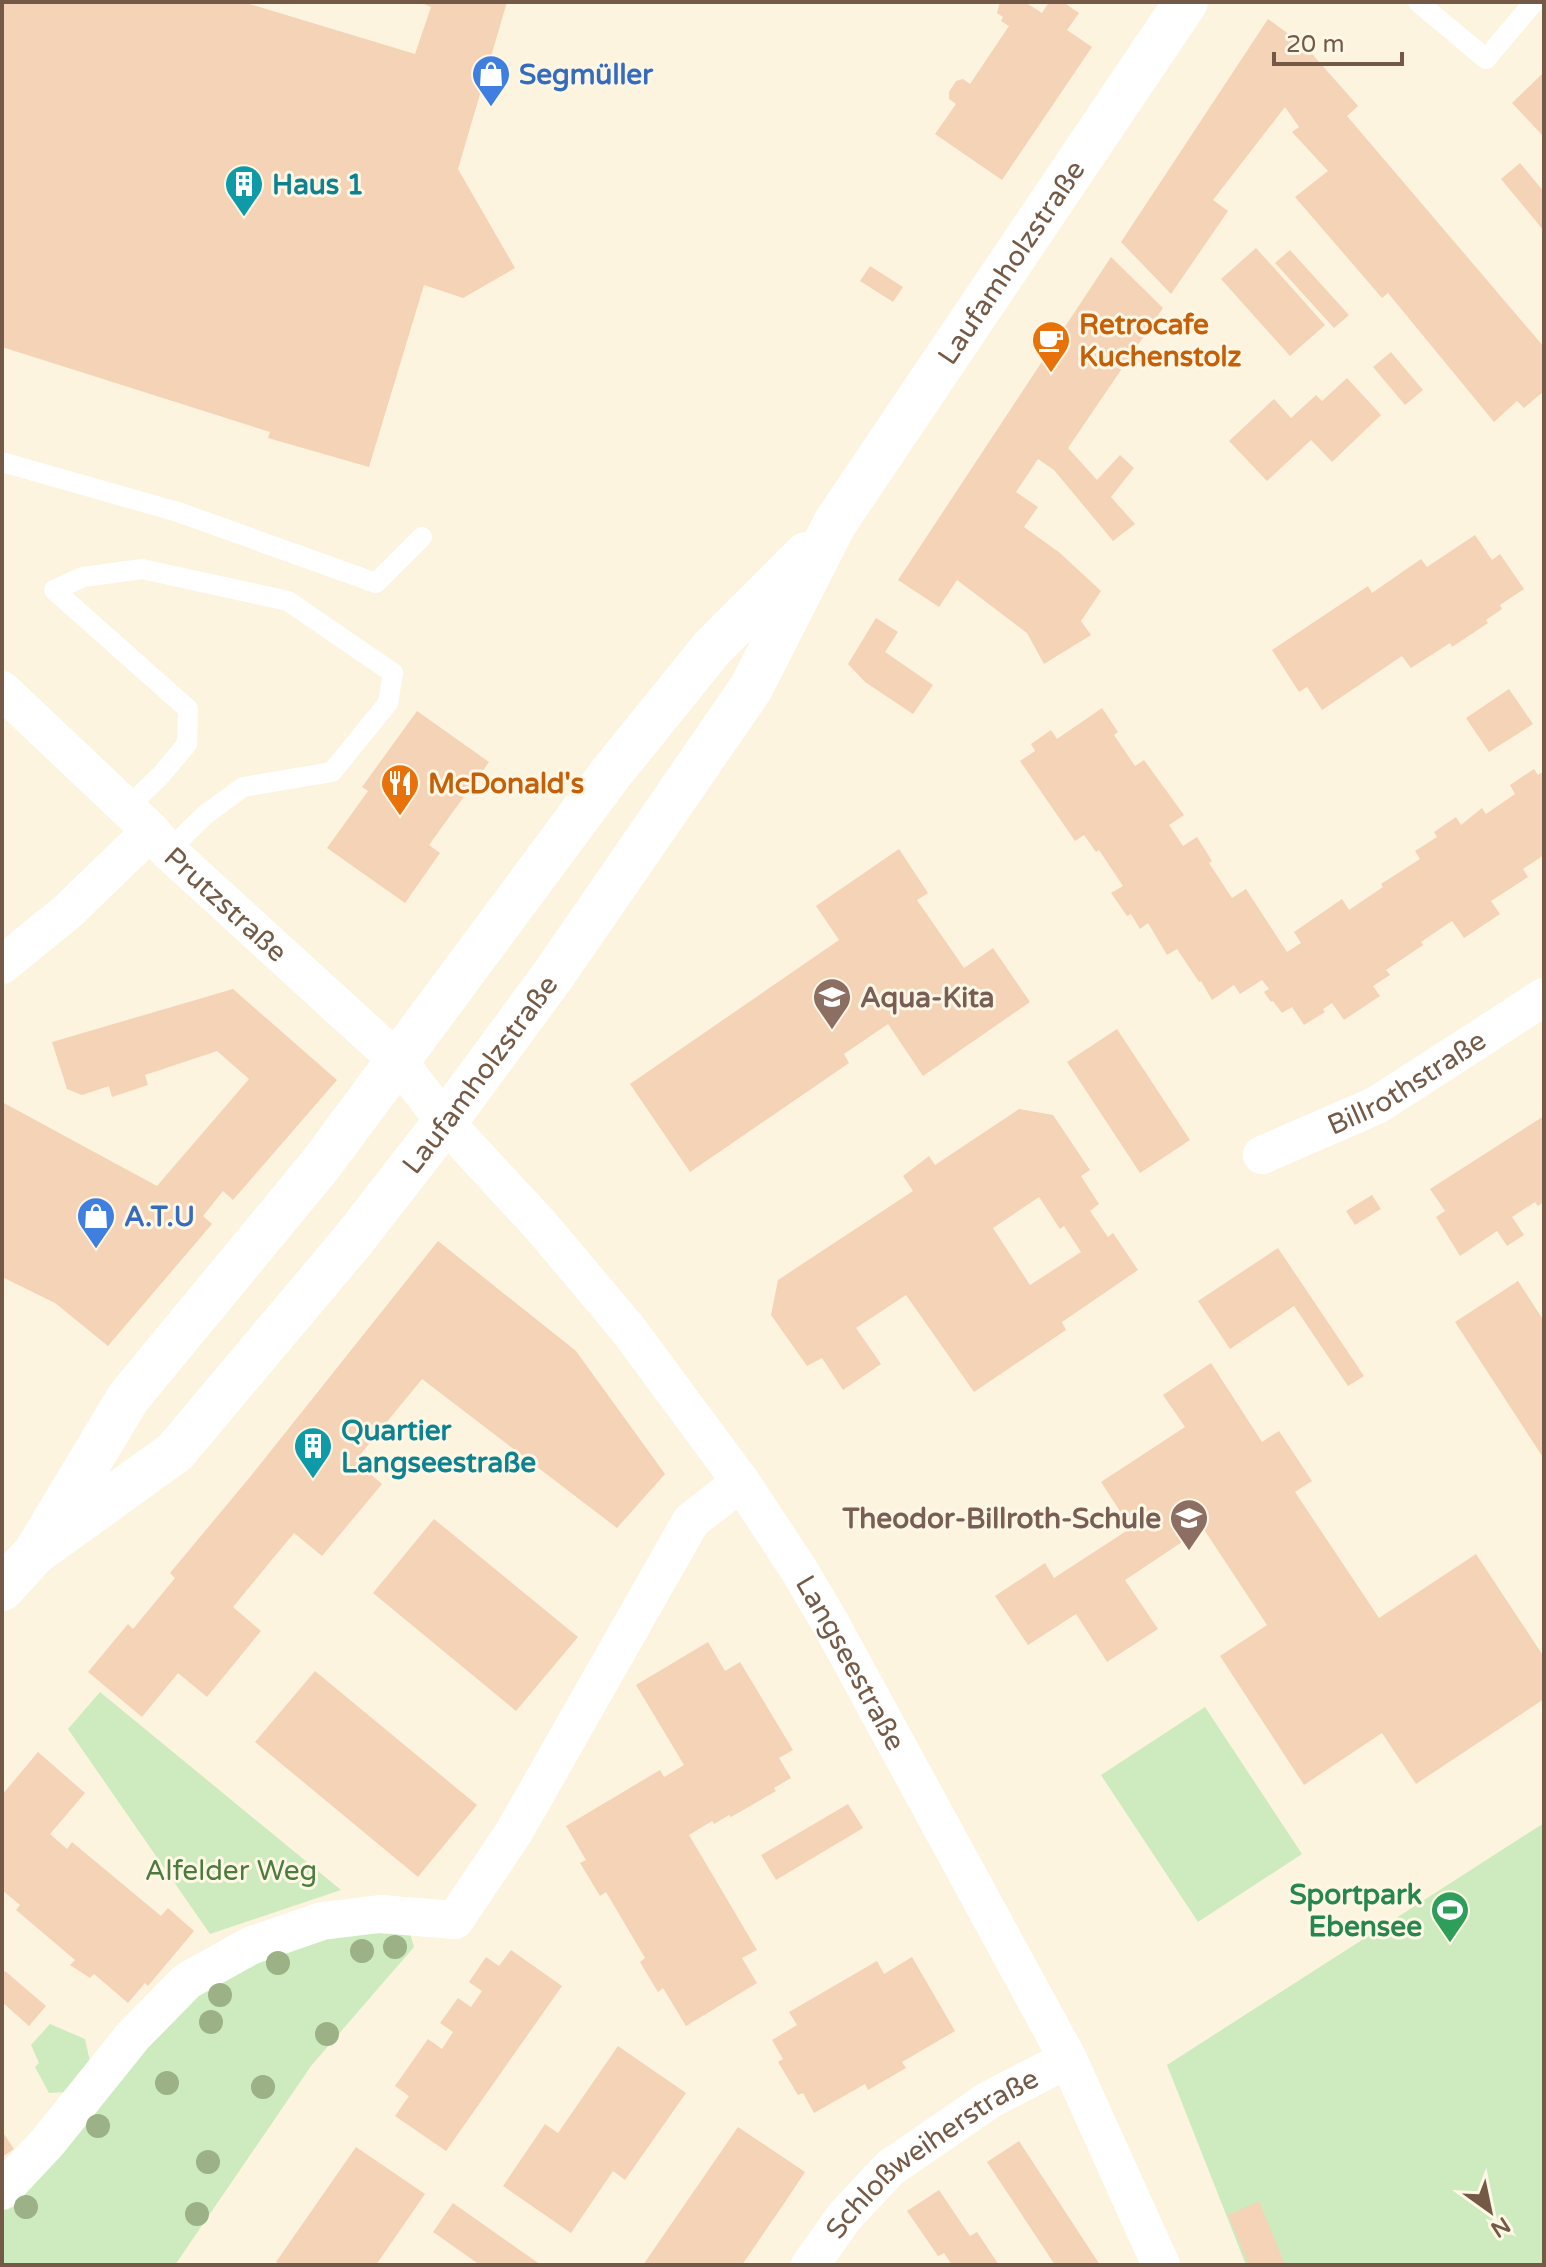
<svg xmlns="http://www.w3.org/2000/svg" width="1546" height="2267" viewBox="0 0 1546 2267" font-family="'Varela Round',sans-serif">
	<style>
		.green { fill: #cdebbe }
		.building { fill: #f4d3b6; fill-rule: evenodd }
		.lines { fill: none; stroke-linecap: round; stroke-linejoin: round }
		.lane { stroke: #fff; stroke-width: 20 }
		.street { stroke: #fff; stroke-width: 38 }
		.secondary { stroke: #fff; stroke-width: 44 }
		.tree { fill: #9cb186 }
		.labels { text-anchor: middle; stroke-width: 6; stroke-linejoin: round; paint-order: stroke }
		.shop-label { font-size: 28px; font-weight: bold; fill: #366cbe; stroke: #fff7e6; text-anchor: start }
		.culture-label { font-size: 28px; font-weight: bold; fill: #0d838f; stroke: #fff7e6; text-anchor: start }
		.street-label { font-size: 28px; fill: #745a46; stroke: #fff7e6 }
		.food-label { font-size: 28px; font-weight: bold; fill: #c56008; stroke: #fff7e6; text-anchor: start }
		.education-label { font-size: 28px; font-weight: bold; fill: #785e54; stroke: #fff7e6; text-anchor: start }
		.park-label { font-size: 28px; fill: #4c7b3d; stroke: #fff7e6 }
		.leisure-label { font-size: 28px; font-weight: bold; fill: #27864d; stroke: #fff7e6; text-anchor: end }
	</style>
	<rect width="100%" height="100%" fill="#fdf4df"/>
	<!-- green -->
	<path class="green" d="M100,1692l241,198 -131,44 -142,-205z
		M1205,1707l97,147 -104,68 -97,-147z
		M1544,1823v442h-298l-79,-200z
		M333,1930h76l5,17 -103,119 -136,199h-173v-60l169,-196 69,-45z
		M50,2024l35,15 6,27 -23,26 -19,1 -14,-26 4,-4 -8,-18z"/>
	<!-- building -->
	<path class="building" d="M2,2h241l172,52 16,-47 -12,-5h88l-49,167 57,99 -52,30 -39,-13 -55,182 -101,-29 2,-6 -268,-85z
		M1000,2h25l17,11 7,-11h14l16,11 -12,17 25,17 -90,133 -67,-46 21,-30 -7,-5v-7l7,-11 7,-2 7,5 39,-58 -8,-5 2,-4 -6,-4z
		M1268,19l36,26 48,54 6,7 -11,10 197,231v30l-2,2 2,12 -20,17 -7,-7 -23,21 -106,-129 -6,5 -87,-101 33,-26 -36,-39 7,-5 -14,-20 -72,93 15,11 -57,83 -50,-52z
		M1544,72v65l-32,-34z
		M1520,163l24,29v39l-43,-52z
		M1256,248l69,77 -35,31 -69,-77z
		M1290,250l59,65 -15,13 -59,-65z
		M1111,257l52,51 -95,140 29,32 23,-25 14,13 -23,29 24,27 -22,17 -59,-71 -16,-11 -22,33 22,15 -14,20 36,26 41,38 -20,30 10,14 -47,29 -17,-31 -70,-53 -18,27 -41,-27z
		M870,266l33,21 -10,15 -33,-21z
		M1391,352l32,38 -18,15 -32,-38z
		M1347,378l34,37 -49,47 -21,-22 -44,41 -38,-40 45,-42 17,19 25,-23 6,6z
		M1475,535l17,25 8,-6 24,35 -24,16 2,4 -16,11 2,3 -36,24 -2,-4 -39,25 -9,-12 -80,54 -15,-23 -8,5 -27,-42 96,-64 4,7 49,-34 6,8z
		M876,618l22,14 -13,20 48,33 -20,29 -48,-32 -17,-18z
		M1509,689l24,35 -44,28 -23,-34z
		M1102,708l16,24 -4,3 21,31 9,-6 40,55 -15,10 14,21 14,-9 15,24 -3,2 23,35 14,-9 41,63 14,-9 -7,-11 48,-33 7,11 34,-23 -2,-3 39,-25 -5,-8 22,-14 -3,-5 22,-15 5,8 21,-17 4,6 29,-20 -5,-9 24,-16 4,6 6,-4v84l-21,14 5,8 -37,24 9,13 -36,24 -12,-17 -31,21 2,3 -37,25 4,5 -17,11 7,10 -36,24 -12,-17 -9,6 2,3 -21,13 -12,-18 -10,6 -9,-12 -2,1 -7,-10 5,-3 -7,-9 -22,14 -6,-9 -22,15 -11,-19 -2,1 -22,-33 -10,6 -19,-32 -8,6 -9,-15 -4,2 -16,-23 12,-7 -24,-36 -3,2 -12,-17 -9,6 -55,-80 15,-10 -4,-7 20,-14 6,9z
		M417,711l72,51 -60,83 11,8 -35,50 -78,-55 41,-57 -6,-4z
		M899,849l29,44 -11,7 47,68 29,-20 37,54 -107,74 -35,-52 -44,30 5,9 -159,109 -60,-88 209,-144 -23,-34z
		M233,989l104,91 -104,120 -10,-9 -20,25 9,8 -104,122 -53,-43 -53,-26v-175l155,84 92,-107 -32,-28 -72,24 3,10 -36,12 -3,-11 -27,9 -15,-6 -15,-47z
		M1117,1029l73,111 -50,33 -73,-111z
		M1019,1109l34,6 37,55 -9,6 18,28 -9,7 18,26 5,-4 25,37 -76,52 4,8 -92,62 -68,-97 -50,33 25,36 -38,26 -21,-32 -15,8 -36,-51 7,-35 135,-89 -10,-15 26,-20 6,9zM1039,1197l21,32 4,-3 17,26 -51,33 -37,-57z
		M1544,1116v86l-6,4 -3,-4 -23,15 12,18 -17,11 -10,-15 -37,25 -24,-39 9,-6 -15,-22z
		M1372,1195l9,14 -26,16 -9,-14z
		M438,1241l138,110 89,123 -48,54 -195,-149 -67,82 27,23 -60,72 -28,-23 -61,74 28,24 -54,66 -29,-24 -36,44 -54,-45 40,-48 5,5 42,-51 -5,-5 80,-96z
		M1278,1248l86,128 -16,10 -54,-80 -64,43 -32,-48z
		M1518,1281l26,40v138l-89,-137z
		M1211,1363l51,79 17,-11 33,50 -17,11 84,126 97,-64 68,103v42l-128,85 -34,-51 -78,52 -84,-129 47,-31 -64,-97 -78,52 33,49 -51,33 -31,-48 -48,31 -33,-49 50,-33 9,15 77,-50 -30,-46 84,-55 -22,-32z
		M434,1519l144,118 -62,74 -143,-118z
		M708,1642l17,29 15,-9 53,88 -14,8 12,20 -17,10 2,3 -45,26 -2,-2 -15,9 -2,-3 -23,14 68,115 -15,8 15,25 -71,43 -23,-38 -5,4 -14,-23 -4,-7 5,-4 -39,-66 -6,4 -20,-33 6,-3 -20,-34 94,-56 4,7 20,-12 -48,-80z
		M315,1671l162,134 -59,72 -163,-135z
		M38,1752l47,41 -35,41 17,15 5,-7 89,74 7,-8 26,23 -46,55 -3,-3 -17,20 -34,-29 -4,4 -20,-13 5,-5 -59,-50 4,-5 -18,-15v-95z
		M848,1804l15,24 -87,52 -15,-25z
		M511,1950l51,36 -116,165 -51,-35 14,-20 -14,-10 33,-47 14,10 11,-17 -13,-9 18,-25 13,9 11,-16 -13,-9 17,-25 13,9z
		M912,1957l43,74 -53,31 4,6 -38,22 -3,-6 -51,29 -11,-20 -5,2 -20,-33 5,-3 -11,-19 25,-15 -8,-13 88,-51 7,13z
		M5,1971l41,35 -17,20 -27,-24v-27z
		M618,2046l68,47 -61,87 -12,-9 -42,62 -68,-47 42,-62 13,9z
		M738,2127l67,45 -20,30 -43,63h-99z
		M2,2131l12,18 -12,8z
		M1019,2141l81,124h-45l-68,-103z
		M356,2147l69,47 -49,71h-96l-4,-3z
		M939,2190l31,46 7,-4 22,33h-47l-8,-12 -6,3 -31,-45z
		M1259,2201l26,64h-36l-21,-50z
		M453,2203l88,62h-61l-47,-33z"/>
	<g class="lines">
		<!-- lane -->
		<path class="lane" d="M1418,2l68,57 48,-57
			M2,462l176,50 198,71 46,-46
			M127,808l34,-33 26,-31 1,-35 -134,-119 29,-13 59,-8 146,32 105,72 -5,30 -56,69 -89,15 -38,28 -37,36"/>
		<!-- street -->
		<g class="street">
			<path id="s1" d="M2,690l149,141 17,20 230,210 47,61 96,104 86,102 114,154 58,88 33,56 236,433 93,206"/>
			<path d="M2,965l65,-53 84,-81"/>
			<path id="s2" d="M1262,1155l115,-50 167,-108"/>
			<path d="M2,2191l45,-48 86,-107 54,-55 63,-35 72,-25 58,-7 75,6 59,-88 177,-311 50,-39"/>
			<path id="s3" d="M810,2265l35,-49 45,-48 99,-68 79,-41"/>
		</g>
		<!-- secondary -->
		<g class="secondary">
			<path id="s4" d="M35,1553l140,-101 179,-213 91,-117 109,-148 197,-286 84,-165 351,-521"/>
			<path d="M2,1589l33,-36 93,-155 193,-234 290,-391 101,-125 94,-94"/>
		</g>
	</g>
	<!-- trees -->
	<g class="tree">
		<circle cx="395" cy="1947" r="12"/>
		<circle cx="362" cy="1951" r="12"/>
		<circle cx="278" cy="1963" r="12"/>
		<circle cx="220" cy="1995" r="12"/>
		<circle cx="211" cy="2022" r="12"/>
		<circle cx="327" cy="2034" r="12"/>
		<circle cx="167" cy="2083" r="12"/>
		<circle cx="263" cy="2087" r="12"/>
		<circle cx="98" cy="2126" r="12"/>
		<circle cx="208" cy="2162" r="12"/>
		<circle cx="26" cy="2207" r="12"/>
		<circle cx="197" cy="2214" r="12"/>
	</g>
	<!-- icons -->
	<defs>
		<symbol id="shop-pin" viewBox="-11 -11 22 30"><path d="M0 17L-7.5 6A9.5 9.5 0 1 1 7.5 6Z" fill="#3f7fe0" stroke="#fff7e6"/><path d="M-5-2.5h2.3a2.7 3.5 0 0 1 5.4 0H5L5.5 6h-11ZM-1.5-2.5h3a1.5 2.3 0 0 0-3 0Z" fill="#fff"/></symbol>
		<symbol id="building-pin" viewBox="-11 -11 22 30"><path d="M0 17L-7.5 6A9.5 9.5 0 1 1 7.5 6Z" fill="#0f9aa8" stroke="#fff7e6"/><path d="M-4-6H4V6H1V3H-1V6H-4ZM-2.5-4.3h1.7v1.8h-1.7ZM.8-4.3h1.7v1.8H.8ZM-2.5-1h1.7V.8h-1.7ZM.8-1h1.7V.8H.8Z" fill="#fff"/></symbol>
		<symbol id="cafe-pin" viewBox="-11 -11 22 30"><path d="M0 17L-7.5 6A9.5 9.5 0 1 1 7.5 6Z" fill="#e8710a" stroke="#fff7e6"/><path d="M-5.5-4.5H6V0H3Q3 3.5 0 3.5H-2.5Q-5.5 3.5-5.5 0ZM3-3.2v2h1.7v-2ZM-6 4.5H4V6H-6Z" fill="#fff"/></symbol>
		<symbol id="restaurant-pin" viewBox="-11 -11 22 30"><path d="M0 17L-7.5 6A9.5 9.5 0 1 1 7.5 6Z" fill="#e8710a" stroke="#fff7e6"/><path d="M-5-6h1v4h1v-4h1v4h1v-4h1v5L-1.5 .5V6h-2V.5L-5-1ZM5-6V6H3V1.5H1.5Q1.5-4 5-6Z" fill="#fff"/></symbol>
		<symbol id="school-pin" viewBox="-11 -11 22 30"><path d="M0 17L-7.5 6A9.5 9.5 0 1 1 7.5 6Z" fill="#8d6e63" stroke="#fff7e6"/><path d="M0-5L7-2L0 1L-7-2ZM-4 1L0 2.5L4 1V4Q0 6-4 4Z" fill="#fff"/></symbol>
		<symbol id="stadium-pin" viewBox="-11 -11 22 30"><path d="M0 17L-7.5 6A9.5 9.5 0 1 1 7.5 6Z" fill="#2e9e5b" stroke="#fff7e6"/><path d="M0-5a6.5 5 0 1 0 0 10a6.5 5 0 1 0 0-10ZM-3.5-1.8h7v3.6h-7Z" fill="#fff"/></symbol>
	</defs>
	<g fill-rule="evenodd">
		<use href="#shop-pin" x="469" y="52" width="44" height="60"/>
		<use href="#building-pin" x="222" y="162" width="44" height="60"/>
		<use href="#cafe-pin" x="1029" y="318" width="44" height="60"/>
		<use href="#restaurant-pin" x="378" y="761" width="44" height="60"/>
		<use href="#school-pin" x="810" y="975" width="44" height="60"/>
		<use href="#shop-pin" x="74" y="1194" width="44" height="60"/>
		<use href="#building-pin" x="291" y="1424" width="44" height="60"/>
		<use href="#school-pin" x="1167" y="1496" width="44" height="60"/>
		<use href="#stadium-pin" x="1428" y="1888" width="44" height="60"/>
	</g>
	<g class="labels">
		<!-- shop labels -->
		<g class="shop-label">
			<text x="519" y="84">Segmüller</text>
			<text x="124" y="1226">A.T.U</text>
		</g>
		<!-- culture labels -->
		<g class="culture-label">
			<text x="272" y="194">Haus 1</text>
			<text x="341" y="1440">Quartier<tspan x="341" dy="32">Langseestraße</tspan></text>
		</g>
		<!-- street labels -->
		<g class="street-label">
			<text dy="10" stroke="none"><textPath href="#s4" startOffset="1630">Laufamholzstraße</textPath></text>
			<text dy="10" stroke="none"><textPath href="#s1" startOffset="310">Prutzstraße</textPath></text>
			<text dy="10" stroke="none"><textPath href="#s4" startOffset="658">Laufamholzstraße</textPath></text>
			<text dy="10" stroke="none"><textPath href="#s2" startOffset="162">Billrothstraße</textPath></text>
			<text dy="10" stroke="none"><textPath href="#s1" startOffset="1298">Langseestraße</textPath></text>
			<text dy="10" stroke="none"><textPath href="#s3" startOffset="168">Schloßweiherstraße</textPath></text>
		</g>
		<!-- food labels -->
		<g class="food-label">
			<text x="1079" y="334">Retrocafe<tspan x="1079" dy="32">Kuchenstolz</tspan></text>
			<text x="428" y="793">McDonald's</text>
		</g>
		<!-- education labels -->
		<g class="education-label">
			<text x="860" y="1007">Aqua-Kita</text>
			<text x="1161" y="1528" text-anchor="end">Theodor-Billroth-Schule</text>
		</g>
		<!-- park labels -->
		<g class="park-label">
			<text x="231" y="1880">Alfelder Weg</text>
		</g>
		<!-- leisure labels -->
		<g class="leisure-label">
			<text x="1422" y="1904">Sportpark<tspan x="1422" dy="32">Ebensee</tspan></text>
		</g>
	</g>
	<!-- border -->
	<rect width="1546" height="2267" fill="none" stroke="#745a46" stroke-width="8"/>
	<!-- north arrow -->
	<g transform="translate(1490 2211) rotate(147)" stroke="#fff7e6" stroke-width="6" paint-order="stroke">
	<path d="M0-6L14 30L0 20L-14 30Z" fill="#745a46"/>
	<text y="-12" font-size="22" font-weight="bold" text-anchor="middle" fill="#745a46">N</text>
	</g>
	<!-- scale -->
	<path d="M1274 52v12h128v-12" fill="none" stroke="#745a46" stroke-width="4"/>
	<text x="1286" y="52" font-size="24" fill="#745a46" stroke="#fff7e6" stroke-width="6" paint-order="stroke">20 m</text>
</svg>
